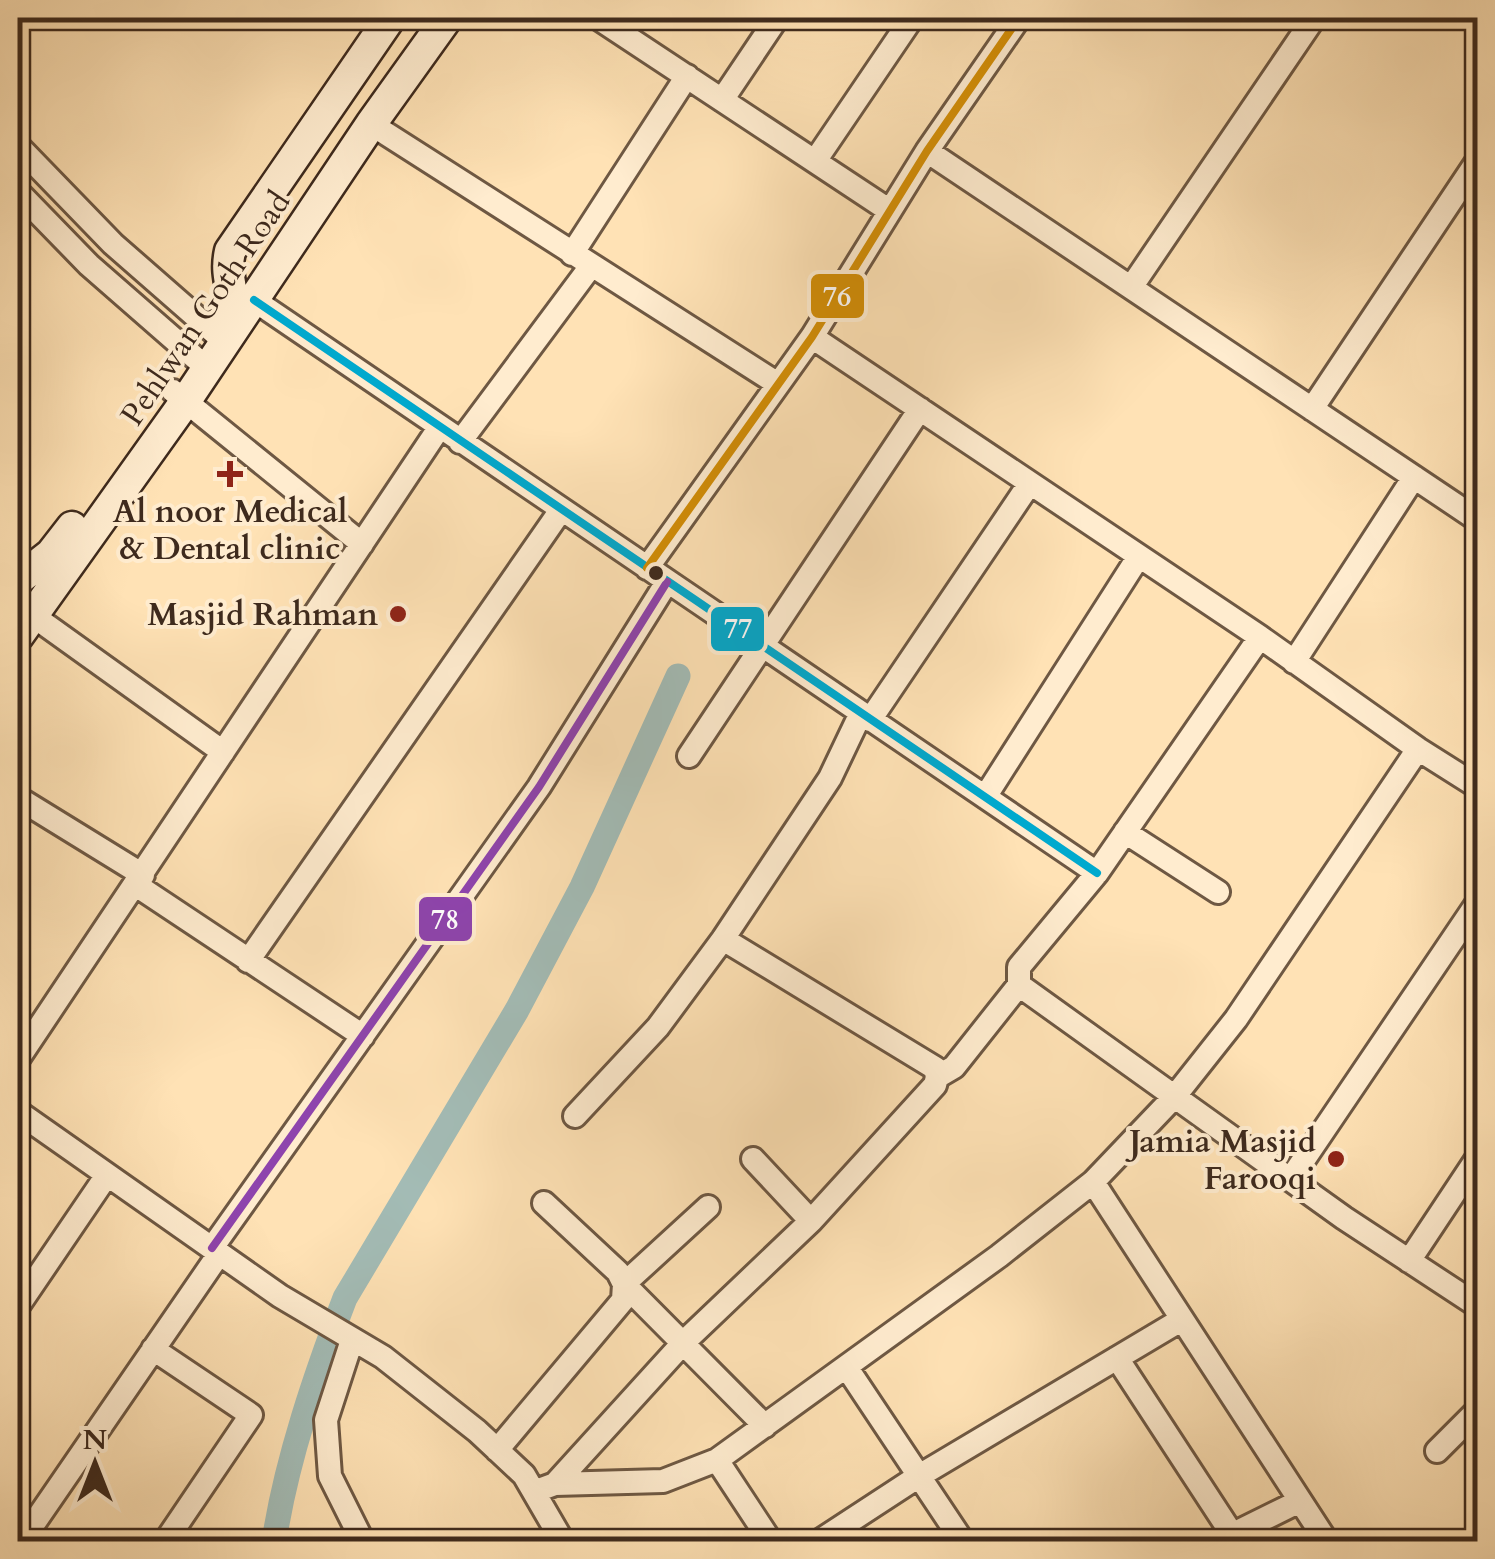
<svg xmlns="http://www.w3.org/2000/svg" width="1495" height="1559" viewBox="0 0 1495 1559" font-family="Cardo,serif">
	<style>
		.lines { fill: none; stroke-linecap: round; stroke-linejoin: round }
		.canal { stroke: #a3bcb6; stroke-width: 25 }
		.street-casing { stroke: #6e5843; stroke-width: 28 }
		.secondary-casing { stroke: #3e2a1d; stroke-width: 35 }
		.street { stroke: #ffeccf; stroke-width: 22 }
		.secondary { stroke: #ffeccf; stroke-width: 30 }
		.bus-1-casing { stroke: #ffeccf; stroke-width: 15 }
		.bus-2-casing { stroke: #ffeccf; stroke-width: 15 }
		.bus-3-casing { stroke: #ffeccf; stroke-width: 15 }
		.bus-1 { stroke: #00a9ce; stroke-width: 8 }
		.bus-2 { stroke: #d28d06; stroke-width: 8 }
		.bus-3 { stroke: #8e44ad; stroke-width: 8 }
		.poi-dot { fill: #8f2418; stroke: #ffeccf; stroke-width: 4 }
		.bus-dot { fill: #3e2a1d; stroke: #ffeccf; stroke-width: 4 }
		.labels { text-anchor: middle; stroke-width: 8; stroke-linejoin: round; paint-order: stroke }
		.street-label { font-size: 32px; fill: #3e2a1d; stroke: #ffeccf }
		.poi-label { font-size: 32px; font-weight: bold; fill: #3e2a1d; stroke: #ffeccf; text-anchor: end }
		.line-badge { stroke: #ffeccf; stroke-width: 4 }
		.badge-label { font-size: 28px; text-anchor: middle; font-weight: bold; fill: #fff }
	</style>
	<rect width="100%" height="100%" fill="#ffe2b5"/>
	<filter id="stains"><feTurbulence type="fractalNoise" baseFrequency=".002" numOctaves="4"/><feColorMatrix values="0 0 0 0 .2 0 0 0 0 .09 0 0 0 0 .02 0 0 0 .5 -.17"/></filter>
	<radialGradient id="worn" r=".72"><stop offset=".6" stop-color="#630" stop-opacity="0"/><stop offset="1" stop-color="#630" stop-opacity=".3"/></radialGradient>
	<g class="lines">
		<!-- canal -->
		<path class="canal" d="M274,1542c12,-81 42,-168 71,-244l172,-288 65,-123 96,-211"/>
		<defs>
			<path id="street" d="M598,18l292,193
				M722,100l55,-82
				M371,124l407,260
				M18,146l95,98 112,98
				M927,151l551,369
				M815,161l97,-143
				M18,192l71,73 119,104
				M572,254l115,-178
				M1132,286l182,-268
				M254,300l843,573
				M812,337l448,300 158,112 60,38
				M173,391l189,153
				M1312,409l166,-249
				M460,442l131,-176
				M647,568l165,-231 115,-186 92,-133
				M32,615l191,137
				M1260,637l-163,236 -78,94v18l325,233 134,88
				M1294,662l120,-185
				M870,720l160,-237
				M689,756l231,-347
				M985,797l154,-241
				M18,798l125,77
				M1125,832l93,60
				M136,885l227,151
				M248,961l313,-451
				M18,1059l421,-631
				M937,1077l17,-10 65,-82
				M18,1112l262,184 103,61 94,74 47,44 39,67
				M575,1116l83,-89 65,-88 107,-161 31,-65
				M753,1159l58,62
				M1290,1180l188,-278
				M1093,1182l234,360
				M708,1207l-84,77 141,142
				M212,1248l327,-461 128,-205
				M1409,1261l69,-104
				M18,1306l89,-131
				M352,1340l-26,80 4,56 33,66
				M153,1349l98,66 -86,127
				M1117,1358l115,176
				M847,1368l116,174
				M497,1450l126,-150 1,-16 -6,-12 -74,-69
				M1437,1451l41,-41
				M717,1460l54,82
				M555,1484l129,-142 127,-121 124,-136 2,-8 -2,-9 -212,-129
				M536,1491l19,-7 108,-3 54,-21 282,-204 94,-74 82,-86 61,-77 182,-270
				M21,1542l198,-288
				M818,1542l101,-66 262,-156
				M1217,1542l83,-41"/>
			<path id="secondary" d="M218,329c27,-37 4,-42 12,-78l160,-233
				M18,580l33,-26 21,-27
				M18,636l167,-234 186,-278 76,-106"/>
		</defs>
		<!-- street casing -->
		<use href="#street" class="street-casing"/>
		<!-- secondary casing -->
		<use href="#secondary" class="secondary-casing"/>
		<!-- street -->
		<use href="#street" class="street"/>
		<!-- secondary -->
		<use href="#secondary" class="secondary"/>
		<defs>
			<path id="bus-1" d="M254,300l843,573"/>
			<path id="bus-2" d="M647,568l165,-231 115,-186 92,-133"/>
			<path id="bus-3" d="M212,1248l327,-461 128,-205"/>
		</defs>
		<!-- bus-1 casing -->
		<use href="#bus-1" class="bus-1-casing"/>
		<!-- bus-2 casing -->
		<use href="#bus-2" class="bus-2-casing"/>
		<!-- bus-3 casing -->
		<use href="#bus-3" class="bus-3-casing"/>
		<!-- bus-1 -->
		<use href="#bus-1" class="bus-1"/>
		<!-- bus-2 -->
		<use href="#bus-2" class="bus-2"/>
		<!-- bus-3 -->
		<use href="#bus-3" class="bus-3"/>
	</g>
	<!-- markers -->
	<g class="poi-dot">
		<path d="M225 459h10v10h10v10h-10v10h-10v-10h-10v-10h10z"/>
		<circle cx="398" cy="614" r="10"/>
		<circle cx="1336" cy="1159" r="10"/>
	</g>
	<circle class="bus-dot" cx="656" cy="573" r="9"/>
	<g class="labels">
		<!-- street labels -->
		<g class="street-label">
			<text transform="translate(205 308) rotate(-56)" y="11">Pehlwan Goth Road</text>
		</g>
		<!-- poi labels -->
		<g class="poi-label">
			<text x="230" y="522" text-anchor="middle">Al noor Medical<tspan x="230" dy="37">&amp; Dental clinic</tspan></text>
			<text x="378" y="625">Masjid Rahman</text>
			<text x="1316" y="1152">Jamia Masjid<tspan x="1316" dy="37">Farooqi</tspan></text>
		</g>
	</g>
	<g class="line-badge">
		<rect x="809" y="272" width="57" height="48" rx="10" fill="#d28d06"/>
		<rect x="709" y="605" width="57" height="48" rx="10" fill="#00a9ce"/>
		<rect x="417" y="895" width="57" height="48" rx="10" fill="#8e44ad"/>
	</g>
	<g class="badge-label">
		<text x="837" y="306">76</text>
		<text x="738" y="638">77</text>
		<text x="445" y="929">78</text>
	</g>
	<!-- margin -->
	<rect width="1495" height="1559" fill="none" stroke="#ffe2b5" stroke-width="60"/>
	<rect x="20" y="20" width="1455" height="1519" fill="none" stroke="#3e2a1d" stroke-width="5"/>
	<rect x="30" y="30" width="1435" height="1499" fill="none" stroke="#3e2a1d" stroke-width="2.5"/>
	<!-- north arrow -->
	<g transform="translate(95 1464)" stroke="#ffeccf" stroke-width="8" paint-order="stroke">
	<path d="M0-8L18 38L0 25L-18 38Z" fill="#3e2a1d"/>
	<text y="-15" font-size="28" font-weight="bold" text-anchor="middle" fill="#3e2a1d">N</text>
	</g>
	<rect width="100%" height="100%" filter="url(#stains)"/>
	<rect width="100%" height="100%" fill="url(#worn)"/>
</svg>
